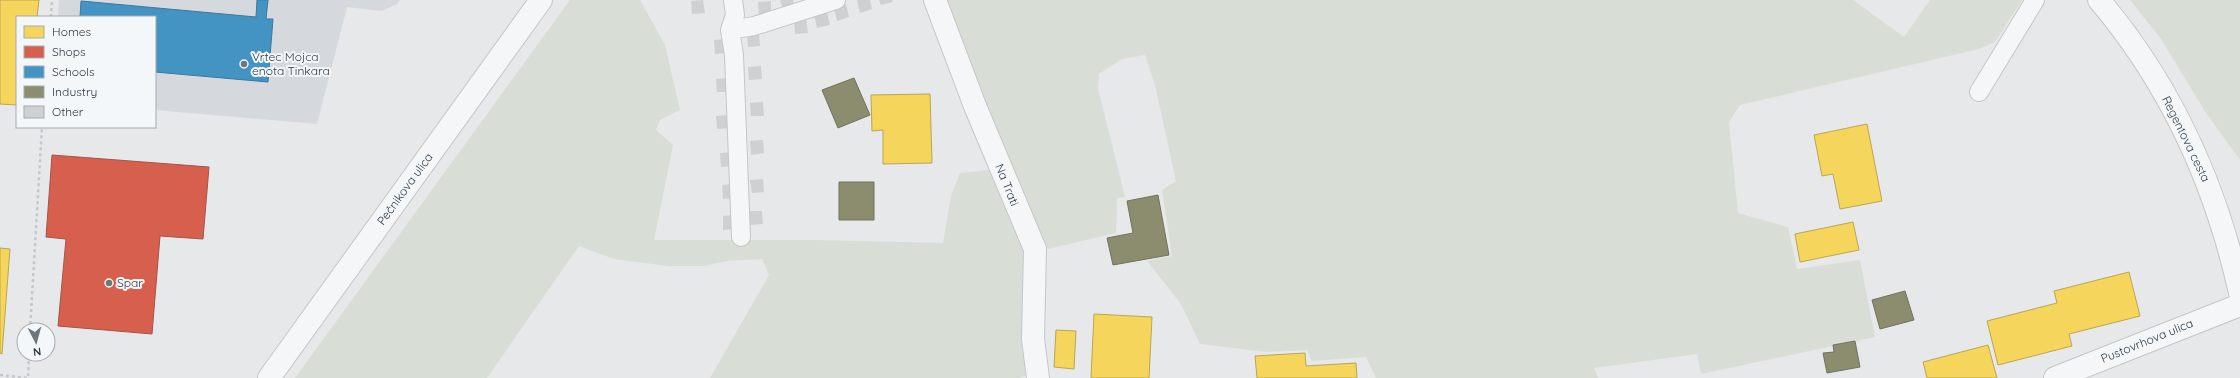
<svg xmlns="http://www.w3.org/2000/svg" width="2240" height="378" viewBox="0 0 2240 378" font-family="Quicksand,sans-serif">
	<style>
		.built { fill: #d5d8dd }
		.green { fill: #d8ded6 }
		.homes { fill: #f6d55c; stroke: #baa654 }
		.shops { fill: #d6604d; stroke: #a3544a }
		.schools { fill: #4393c3; stroke: #3c789d }
		.industry { fill: #8c8c6e; stroke: #707361 }
		.building { fill: #ced0d2 }
		.lines { fill: none; stroke-linecap: round; stroke-linejoin: round }
		.service-casing { stroke: #c4c6c8; stroke-width: 20 }
		.minor-casing { stroke: #c4c6c8; stroke-width: 24 }
		.tertiary-casing { stroke: #c4c6c8; stroke-width: 24 }
		.path { stroke: #c4c7c9; stroke-width: 2.5; stroke-dasharray: 3 3; stroke-linecap: butt }
		.service { stroke: #f5f6f7; stroke-width: 18 }
		.minor { stroke: #f5f6f7; stroke-width: 22 }
		.tertiary { stroke: #f5f6f7; stroke-width: 22 }
		.poi-dot { fill: #6e767d; stroke: #f4f7f9; stroke-width: 1.5 }
		.labels { text-anchor: middle; stroke-width: 4; stroke-linejoin: round; paint-order: stroke }
		.poi-label { font-size: 12px; fill: #2d3843; stroke: #f4f7f9; text-anchor: start }
		.street-label { font-size: 12px; fill: #2d3843; stroke: #f4f7f9 }
	</style>
	<rect width="100%" height="100%" fill="#e6e8ea"/>
	<!-- built -->
	<path class="built" d="M59,0h341l-3,4 -15,7 -35,-4 -30,117 -162,-14v-93h-97z"/>
	<!-- green -->
	<path class="green" d="M570,0h70l25,45 15,65 -20,10 -4,10 17,15 -19,95h164l125,3 8,-47 9,-23 29,-3 32,63 6,37v105l-8,3h-309l59,-103 -7,-16 -35,2 -23,5h-36l-54,-7 -35,-13 -92,132h-192z
		M946,0h907l51,37 26,-37h92l-27,42 -16,7 -239,56 -11,17 9,91 50,14 9,42 63,-9 15,77 -174,37 -4,-20 -103,14 4,10h-222l-10,-21 -54,4 -5,-11 -40,2 -67,-8 -19,-40 -34,-43 25,-5 -10,-66 14,-9 -21,-96 -10,-30 -23,4 -23,15 -1,15 27,108 -8,1 -1,35 -68,16 -85,-199z
		M2130,0h110v160l-34,-47 -45,-74z"/>
	<!-- homes -->
	<path class="homes" d="M0,0h39l-2,17h-20v88l-17,-1z
		M930,94l2,69 -49,1v-34l-11,1 -1,-36z
		M1867,124l15,77 -42,8 -7,-35 -11,2 -8,-41z
		M1853,222l6,28 -59,12 -5,-28z
		M0,248l10,1 -8,105 -2,-1z
		M2129,272l11,44 -71,18 3,12 -74,19 -11,-44 70,-18 -3,-12z
		M1094,314l58,3 -3,61h-58z
		M1056,330l20,1 -2,38 -20,-2z
		M1988,345l9,33h-70l-4,-16z
		M1305,353l1,13 50,-3 1,15h-100l-2,-22z"/>
	<!-- shops -->
	<path class="shops" d="M52,155l157,12 -6,72 -43,-3 -8,98 -94,-8 8,-87 -20,-2z"/>
	<!-- schools -->
	<path class="schools" d="M257,0h11l-2,19h7l-5,63 -113,-10v-55h-75l1,-16 175,16z"/>
	<!-- industry -->
	<path class="industry" d="M854,78l16,37 -32,13 -16,-38z
		M839,182h35v38h-35z
		M1158,195l11,60 -56,10 -6,-27 26,-5 -6,-32z
		M1905,291l9,29 -34,9 -8,-29z
		M1855,341l5,26 -33,6 -4,-20 11,-1 -1,-7z"/>
	<!-- building -->
	<path class="building" d="M703,0l2,13 -13,1 -1,-13z
		M780,0h13l2,7 -12,2z
		M857,0h13l2,9 -12,4z
		M879,0h13l1,2 -12,3z
		M771,1v13l-12,2 -1,-14z
		M846,4l3,13 -12,4 -3,-13z
		M827,12l3,13 -13,3 -3,-14z
		M806,19l2,14 -13,1 -1,-13z
		M759,33l1,13 -12,1 -1,-13z
		M727,39v14l-12,1 -1,-14z
		M761,66l1,13 -13,1 -1,-13z
		M729,78v14h-12l-1,-13z
		M763,102l1,14h-13l-1,-13z
		M729,115l1,13 -13,1 -1,-13z
		M763,140l1,13 -13,2 -1,-14z
		M733,152l1,14 -13,1 -1,-14z
		M763,179l1,13 -12,1 -2,-13z
		M734,184l1,14 -12,1 -1,-14z
		M749,211h13l1,13 -13,1z
		M735,215l1,14 -13,1v-14z"/>
	<g class="lines">
		<defs>
			<path id="service" d="M733,0l2,15 -5,15 4,25 7,182
				M730,30l24,-4 82,-26
				M1979,92l56,-92"/>
			<path id="minor" d="M935,0l40,106 60,143 -2,90 5,39
				M269,378l272,-378
				M2055,378l185,-73"/>
			<path id="tertiary" d="M2099,0c72,85 117,185 141,293"/>
		</defs>
		<!-- service casing -->
		<use href="#service" class="service-casing"/>
		<!-- minor casing -->
		<use href="#minor" class="minor-casing"/>
		<!-- tertiary casing -->
		<use href="#tertiary" class="tertiary-casing"/>
		<!-- path -->
		<path class="path" d="M51,17l1,-17
			M30,330l12,-203
			M0,375l28,3 1,-24"/>
		<!-- service -->
		<use href="#service" class="service"/>
		<!-- minor -->
		<use href="#minor" class="minor"/>
		<!-- tertiary -->
		<use href="#tertiary" class="tertiary"/>
	</g>
	<!-- markers -->
	<g class="poi-dot">
		<circle cx="244" cy="64" r="4"/>
		<circle cx="109" cy="283" r="4"/>
	</g>
	<g class="labels">
		<!-- poi labels -->
		<g class="poi-label">
			<text x="252" y="61">Vrtec Mojca<tspan x="252" dy="14">enota Tinkara</tspan></text>
			<text x="117" y="287">Spar</text>
		</g>
		<!-- street labels -->
		<g class="street-label">
			<text transform="translate(2186 139) rotate(64)" y="4">Regentova cesta</text>
			<text transform="translate(1007 185) rotate(68)" y="4">Na Trati</text>
			<text transform="translate(405 189) rotate(-54)" y="4">Pečnikova ulica</text>
			<text transform="translate(2147 341) rotate(-22)" y="4">Pustovrhova ulica</text>
		</g>
	</g>
	<!-- legend -->
	<rect x="16" y="16" width="140" height="112" fill="#f4f7f9" stroke="#a4abb0"/>
	<rect x="24" y="26" width="20" height="12" fill="#f6d55c" stroke="#a4abb0"/>
	<text x="52" y="36" font-size="12" fill="#2d3843">Homes</text>
	<rect x="24" y="46" width="20" height="12" fill="#d6604d" stroke="#a4abb0"/>
	<text x="52" y="56" font-size="12" fill="#2d3843">Shops</text>
	<rect x="24" y="66" width="20" height="12" fill="#4393c3" stroke="#a4abb0"/>
	<text x="52" y="76" font-size="12" fill="#2d3843">Schools</text>
	<rect x="24" y="86" width="20" height="12" fill="#8c8c6e" stroke="#a4abb0"/>
	<text x="52" y="96" font-size="12" fill="#2d3843">Industry</text>
	<rect x="24" y="106" width="20" height="12" fill="#ced0d2" stroke="#a4abb0"/>
	<text x="52" y="116" font-size="12" fill="#2d3843">Other</text>
	<!-- north arrow -->
	<g transform="translate(36 342) rotate(174)"><circle r="19" fill="#f4f7f9" stroke="#a4abb0"/>
	<path d="M0-3L7 15L0 10L-7 15Z" fill="#6e767d"/>
	<text y="-6" font-size="11" font-weight="bold" text-anchor="middle" fill="#2d3843">N</text>
	</g>
</svg>
